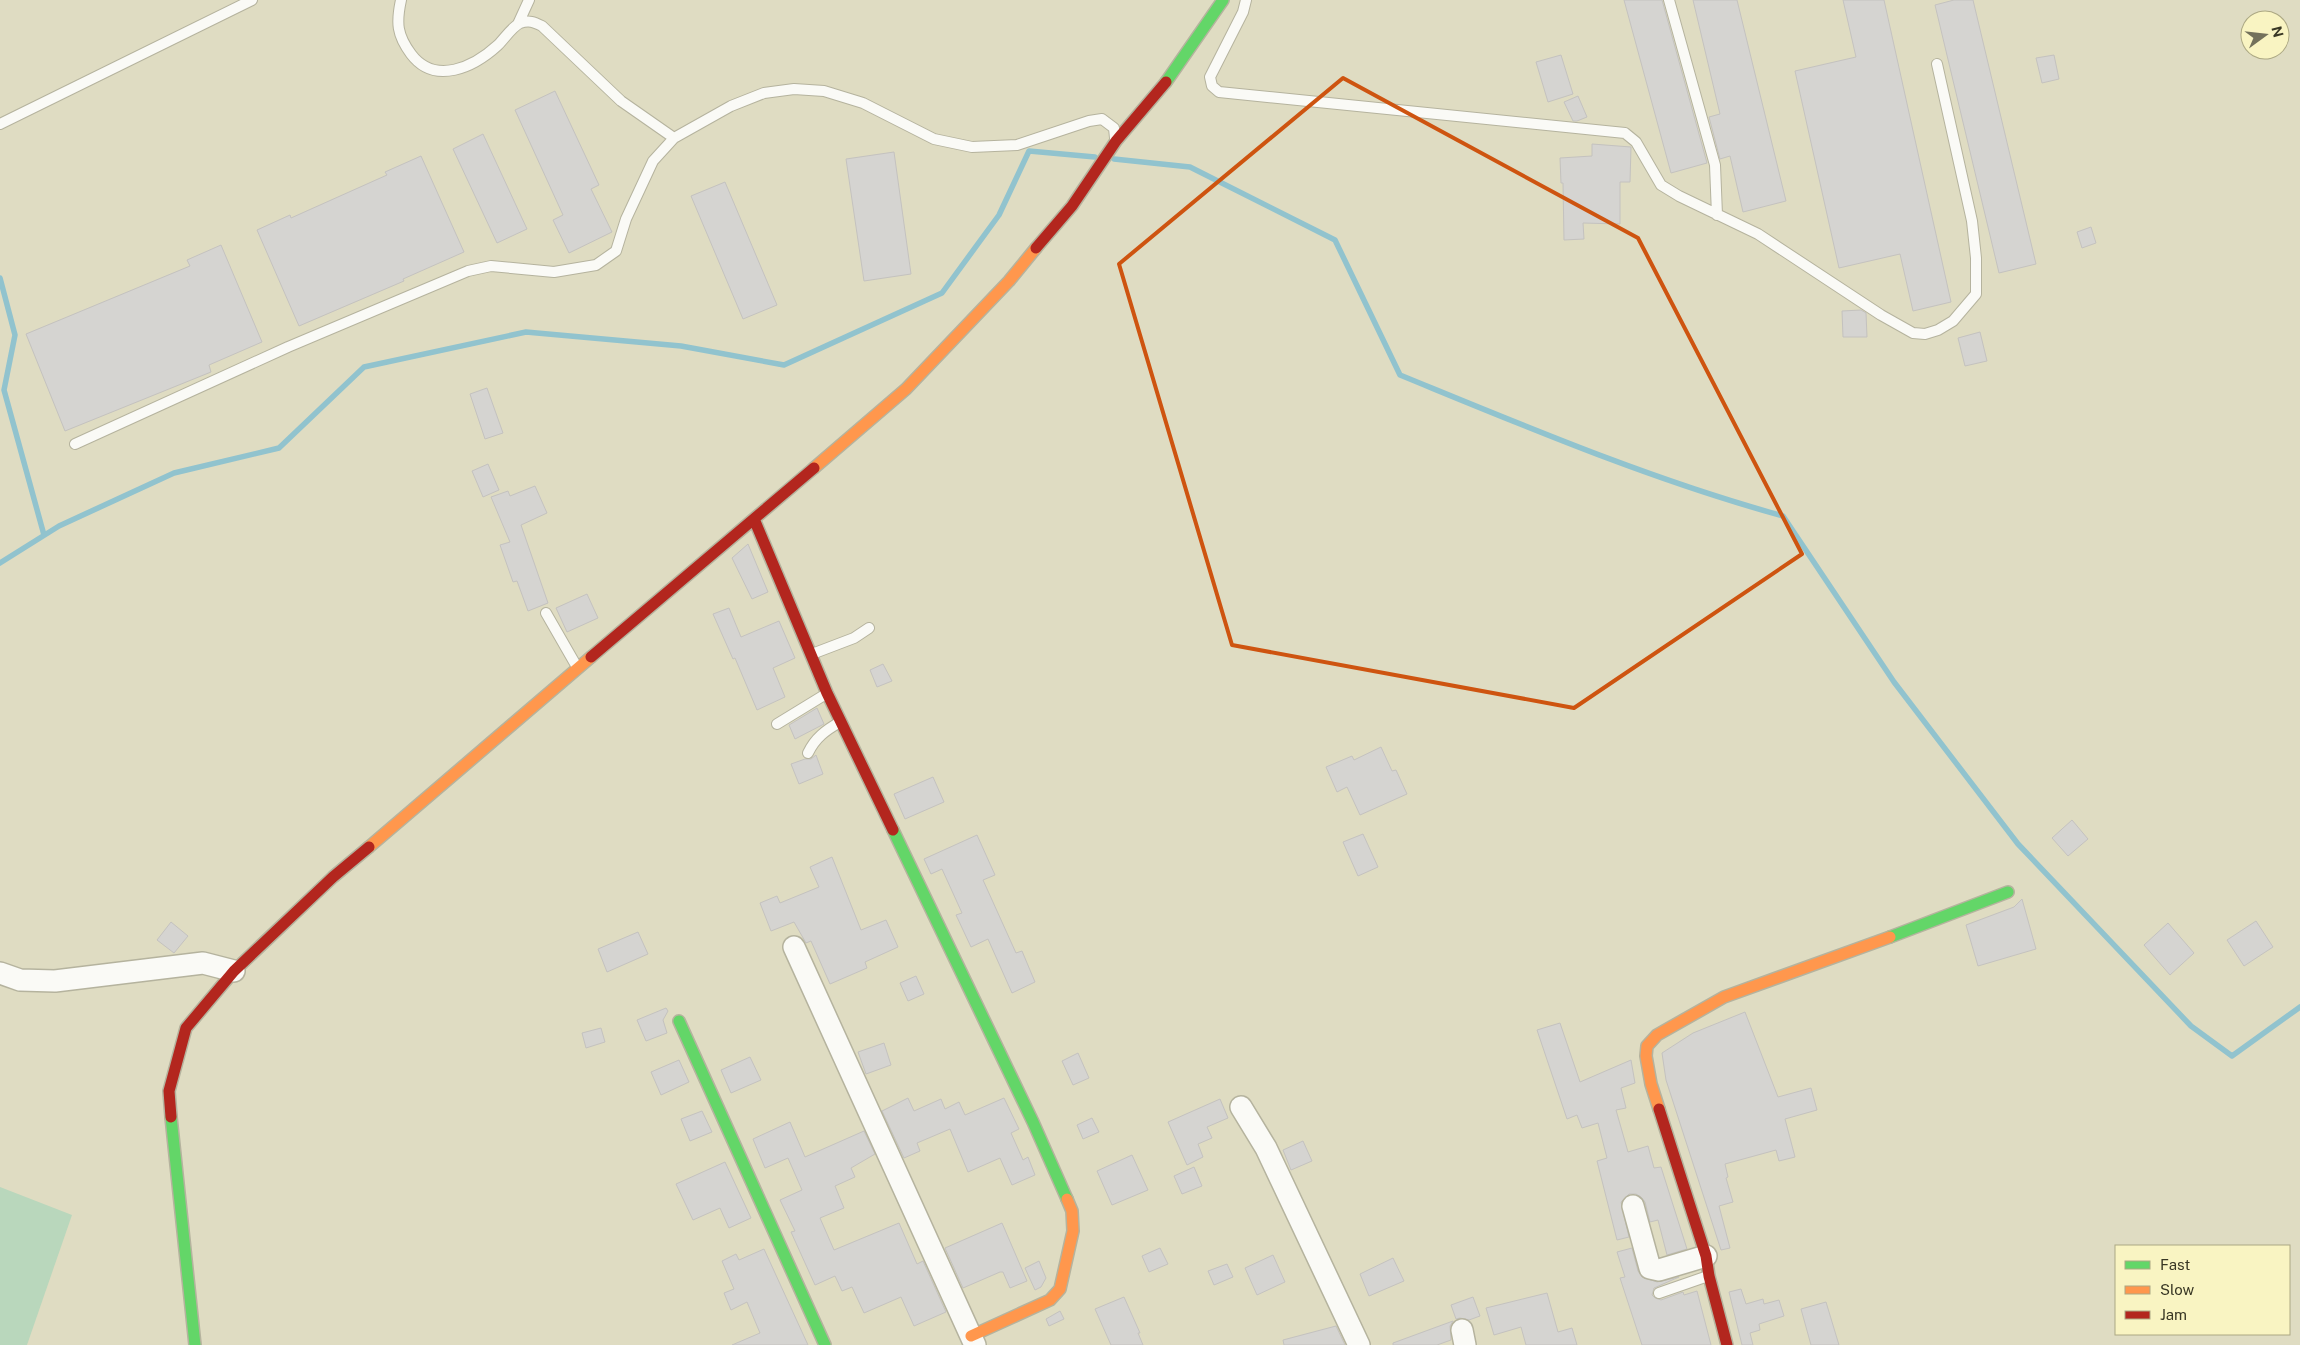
<svg xmlns="http://www.w3.org/2000/svg" width="2300" height="1345" viewBox="0 0 2300 1345" font-family="'Public Sans',sans-serif">
	<style>
		.green { fill: #b9d7bc }
		.lines { fill: none; stroke-linecap: round; stroke-linejoin: round }
		.stream { stroke: #91c3ce; stroke-width: 5.5 }
		.building { fill: #d5d4d1; stroke: #c4c2bf }
		.lane-casing { stroke: #b5b39e; stroke-width: 12 }
		.street-casing { stroke: #b5b39e; stroke-width: 24 }
		.fast-casing { stroke: #b5b39e; stroke-width: 14 }
		.slow-casing { stroke: #b5b39e; stroke-width: 14 }
		.jam-casing { stroke: #b5b39e; stroke-width: 14 }
		.lane { stroke: #fafaf6; stroke-width: 10 }
		.street { stroke: #fafaf6; stroke-width: 21 }
		.fast { stroke: #63d668; stroke-width: 11 }
		.slow { stroke: #ff974d; stroke-width: 11 }
		.jam { stroke: #b3261e; stroke-width: 11 }
		.marked { fill: none; stroke: #ce5410; stroke-width: 4; stroke-linejoin: round }
	</style>
	<rect width="100%" height="100%" fill="#dfdcc2"/>
	<!-- green -->
	<path class="green" d="M0,1187l72,28 -45,130h-27z"/>
	<g class="lines">
		<!-- stream -->
		<path class="stream" d="M1114,159l76,8 145,73 65,135c127,52 252,105 383,141l111,166 124,162 173,182 41,30 68,-49
			M0,278l15,57 -11,55 40,145
			M0,563l59,-37 115,-53 105,-25 85,-81 162,-35 155,14 103,19 158,-72 57,-78 30,-64 66,6"/>
	</g>
	<!-- building -->
	<path class="building" d="M1624,0h38l45,163 -36,10z
		M1693,0h44l49,201 -43,11 -13,-56 -10,3 -11,-42 11,-3z
		M1843,0h41l67,302 -38,9 -13,-57 -61,14 -44,-197 61,-14z
		M1954,0h19l63,264 -37,9 -64,-268z
		M1561,55l12,39 -25,8 -12,-40z
		M2054,55l5,24 -17,4 -6,-25z
		M555,91l44,94 -8,4 21,43 -43,21 -16,-33 10,-5 -48,-105z
		M1578,96l9,21 -10,4h-4l-9,-19z
		M483,134l44,95 -30,14 -44,-94z
		M1592,144l39,3 -1,35h-10v42l-37,-1 1,16 -20,1 -1,-57h-2l-1,-25 32,-2z
		M894,152l17,122 -47,7 -18,-122z
		M421,156l43,96 -61,27 1,2 -105,45 -42,-96 33,-15 1,3 96,-43 -2,-3z
		M725,182l52,123 -34,14 -52,-123z
		M2091,227l5,16 -14,5 -5,-16z
		M221,245l41,97 -53,23 2,7 -146,59 -39,-97 164,-68 -3,-6z
		M1861,310l5,3 1,24h-24l-1,-26z
		M1980,332l7,29 -22,5 -7,-28z
		M487,388l16,45 -18,6 -15,-45z
		M488,464l11,26 -16,7 -11,-26z
		M535,486l12,27 -26,12 27,78 -20,8 -11,-30 -4,1 -13,-37 10,-3 -19,-45 17,-6 2,5z
		M748,544l20,48 -16,7 -20,-41z
		M587,594l11,24 -31,14 -11,-24z
		M729,608l12,29 38,-16 16,37 -22,10 12,29 -28,13 -22,-52 -2,1 -20,-45z
		M883,664l9,17 -15,6 -7,-17z
		M817,708l7,16 -29,15 -6,-14z
		M1381,747l11,24 4,-1 11,24 -47,21 -13,-28 -10,5 -11,-25 26,-11 2,4z
		M816,755l7,19 -24,10 -8,-20 14,-5h6z
		M933,777l11,25 -39,17 -11,-25z
		M2072,820l16,19 -20,17 -16,-18z
		M1363,834l15,33 -20,9 -15,-34z
		M977,835l18,40 -12,5 33,73 6,-2 13,31 -23,11 -24,-54 -17,8 -15,-32 6,-2 -20,-44 -11,5 -7,-15z
		M832,857l29,73 25,-10 12,27 -33,15 2,6 -37,16 -19,-43 -5,2 -12,-21 -23,9 -11,-28 17,-7 3,7 39,-16 -9,-20z
		M2022,899l14,50 -58,17 -12,-41 48,-18z
		M2256,921l17,26 -29,19 -17,-26z
		M171,922l17,14 -14,17 -17,-13z
		M2168,923l26,30 -24,22 -26,-30z
		M638,932l10,22 -41,18 -9,-23z
		M916,976l8,18 -16,7 -8,-18z
		M666,1008l2,3 -5,9 4,13 -21,8 -9,-21z
		M1745,1012l33,85 33,-9 6,22 -32,9 10,38 -16,4 -3,-11 -51,14 3,13 -2,1 7,24 -14,4 11,42 -9,2 -55,-170 -4,-27 31,-20z
		M1560,1023l20,59 51,-22 4,23 -14,5 5,20 -10,2 12,42 20,-6 6,22 7,-1 26,82 -20,6 -9,-35 -8,2 -5,-20 -4,-5 -5,-3h-7l-8,8 8,35 -12,3 -20,-79 10,-3 -9,-35 -16,5 -5,-13 -10,4 -30,-89z
		M601,1028l4,14 -19,6 -4,-15z
		M884,1043l7,22 -25,9 -8,-22z
		M1078,1053l11,25 -16,7 -11,-24z
		M750,1057l11,23 -30,13 -10,-23z
		M679,1060l10,22 -28,13 -10,-23z
		M908,1098l6,13 27,-12 4,10 14,-7 6,13 39,-17 15,31 -8,4 12,27 5,-3 7,18 -23,10 -12,-27 -32,14 -18,-43 -33,14 3,8 -16,7 -22,-47z
		M1220,1099l8,19 -21,9 5,11 -14,6 5,13 -16,8 -19,-43z
		M702,1111l10,21 -22,9 -9,-22z
		M1092,1118l7,14 -16,7 -6,-14z
		M790,1122l15,35 59,-26 11,23 -24,14 4,9 -20,9 9,22 -24,10 14,32 65,-27 18,41 6,-3 23,51 -32,14 -13,-29 -37,16 -12,-26 -10,4 -7,-15 -20,9 -24,-53 4,-1 -15,-31 22,-10 -14,-32 -23,10 -12,-29z
		M1303,1141l9,20 -21,9 -8,-20z
		M1132,1155l16,35 -36,15 -15,-34z
		M725,1162l26,56 -22,10 -9,-20 -27,12 -17,-36z
		M1194,1167l8,19 -20,8 -8,-18z
		M1002,1223l25,58 -17,7 -7,-16h-3l-37,16 -18,-40z
		M1160,1248l8,16 -19,8 -7,-16z
		M1632,1248l6,23 4,6 15,5 22,-5 -25,11 -2,7 3,3 6,2 22,-8 1,3 13,-4 14,54h-69l-22,-67 5,-1 -8,-25z
		M764,1249l44,96h-76l28,-12 -13,-31 -16,8 -7,-17 10,-4 -12,-28 14,-7 3,6z
		M1273,1255l12,27 -28,13 -12,-27z
		M1393,1258l11,23 -35,15 -9,-22z
		M1039,1261l7,17 -5,9 -6,3 -10,-22z
		M1227,1264l6,13 -19,8 -6,-14z
		M1741,1289l5,15 17,-5 1,5 15,-4 5,16 -25,8 1,6 -10,3 3,12h-11l-13,-53z
		M1547,1293l11,39 14,-4 5,17h-51l-5,-18 -27,8 -8,-27z
		M1124,1297l16,36h-2l5,12h-32l-16,-36z
		M1473,1297l7,19 -11,4 -9,-2 -4,1 -5,-14z
		M1826,1302l13,43h-28l-10,-36z
		M1060,1311l4,8 -15,7 -3,-7z
		M1453,1321l-3,5 1,14 -14,5h-44v-2z
		M1336,1326l9,19h-61l-1,-5z"/>
	<g class="lines">
		<defs>
			<path id="lane" d="M401,0c-5,23 -4,35 10,54 24,32 63,13 87,-9 7,-7 14,-18 22,-22 9,-3 14,-1 22,3l79,75 53,37
				M1246,0l-3,12 -33,65 2,9 7,6 406,41 11,9 25,43 18,11 79,38 123,81 32,18 12,1 13,-4 15,-9 23,-27v-36l-4,-37 -35,-157
				M1669,0l46,165 2,50
				M518,24l11,-24
				M0,124l252,-124
				M75,444l213,-97 180,-76 23,-5 63,6 42,-7 20,-14 10,-32 27,-58 21,-23 57,-32 33,-13 30,-4 30,2 39,12 71,36 38,8 45,-2 72,-24 13,-2 12,9 1,10
				M546,613l31,54
				M812,654l42,-16 15,-10
				M777,724l49,-30
				M808,753c7,-15 18,-23 32,-31
				M1659,1293l49,-17"/>
			<path id="street" d="M794,947l181,398
				M0,973l20,7 35,1 148,-18 31,8
				M1241,1107l25,41 93,197
				M1633,1206l17,62 9,2 47,-14
				M1462,1330l3,15"/>
			<path id="fast" d="M1166,82l57,-82
				M893,830l140,292 34,77
				M1890,937l118,-45
				M679,1021l146,324
				M171,1117l24,228"/>
			<path id="slow" d="M814,468l92,-79 103,-108 27,-33
				M369,847l222,-190
				M1659,1109l-8,-25 -5,-28 1,-10 10,-11 67,-38 166,-60
				M971,1336l79,-36 10,-11 13,-58 -1,-20 -5,-12"/>
			<path id="jam" d="M1036,248l36,-42 44,-65 50,-59
				M754,519l73,174 66,137
				M591,657l223,-189
				M1659,1109l47,147 3,20 18,69
				M171,1117l-2,-26 17,-63 48,-57 99,-94 36,-30"/>
		</defs>
		<!-- lane casing -->
		<use href="#lane" class="lane-casing"/>
		<!-- street casing -->
		<use href="#street" class="street-casing"/>
		<!-- fast casing -->
		<use href="#fast" class="fast-casing"/>
		<!-- slow casing -->
		<use href="#slow" class="slow-casing"/>
		<!-- jam casing -->
		<use href="#jam" class="jam-casing"/>
		<!-- lane -->
		<use href="#lane" class="lane"/>
		<!-- street -->
		<use href="#street" class="street"/>
		<!-- fast -->
		<use href="#fast" class="fast"/>
		<!-- slow -->
		<use href="#slow" class="slow"/>
		<!-- jam -->
		<use href="#jam" class="jam"/>
	</g>
	<!-- marked area -->
	<path class="marked" d="M1343,78l295,160 164,316 -228,154 -342,-63 -113,-381z"/>
	<!-- legend -->
	<rect x="2115" y="1245" width="175" height="90" fill="#f9f4c2" stroke="#aca883"/>
	<rect x="2125" y="1261" width="25" height="8" fill="#63d668" stroke="#aca883"/>
	<text x="2160" y="1270" font-size="15" fill="#393724">Fast</text>
	<rect x="2125" y="1286" width="25" height="8" fill="#ff974d" stroke="#aca883"/>
	<text x="2160" y="1295" font-size="15" fill="#393724">Slow</text>
	<rect x="2125" y="1311" width="25" height="8" fill="#b3261e" stroke="#aca883"/>
	<text x="2160" y="1320" font-size="15" fill="#393724">Jam</text>
	<!-- north arrow -->
	<g transform="translate(2265 35) rotate(75)"><circle r="24" fill="#f9f4c2" stroke="#aca883"/>
	<path d="M0-4L9 19L0 12L-9 19Z" fill="#73715b"/>
	<text y="-8" font-size="14" font-weight="bold" text-anchor="middle" fill="#393724">N</text>
	</g>
</svg>
